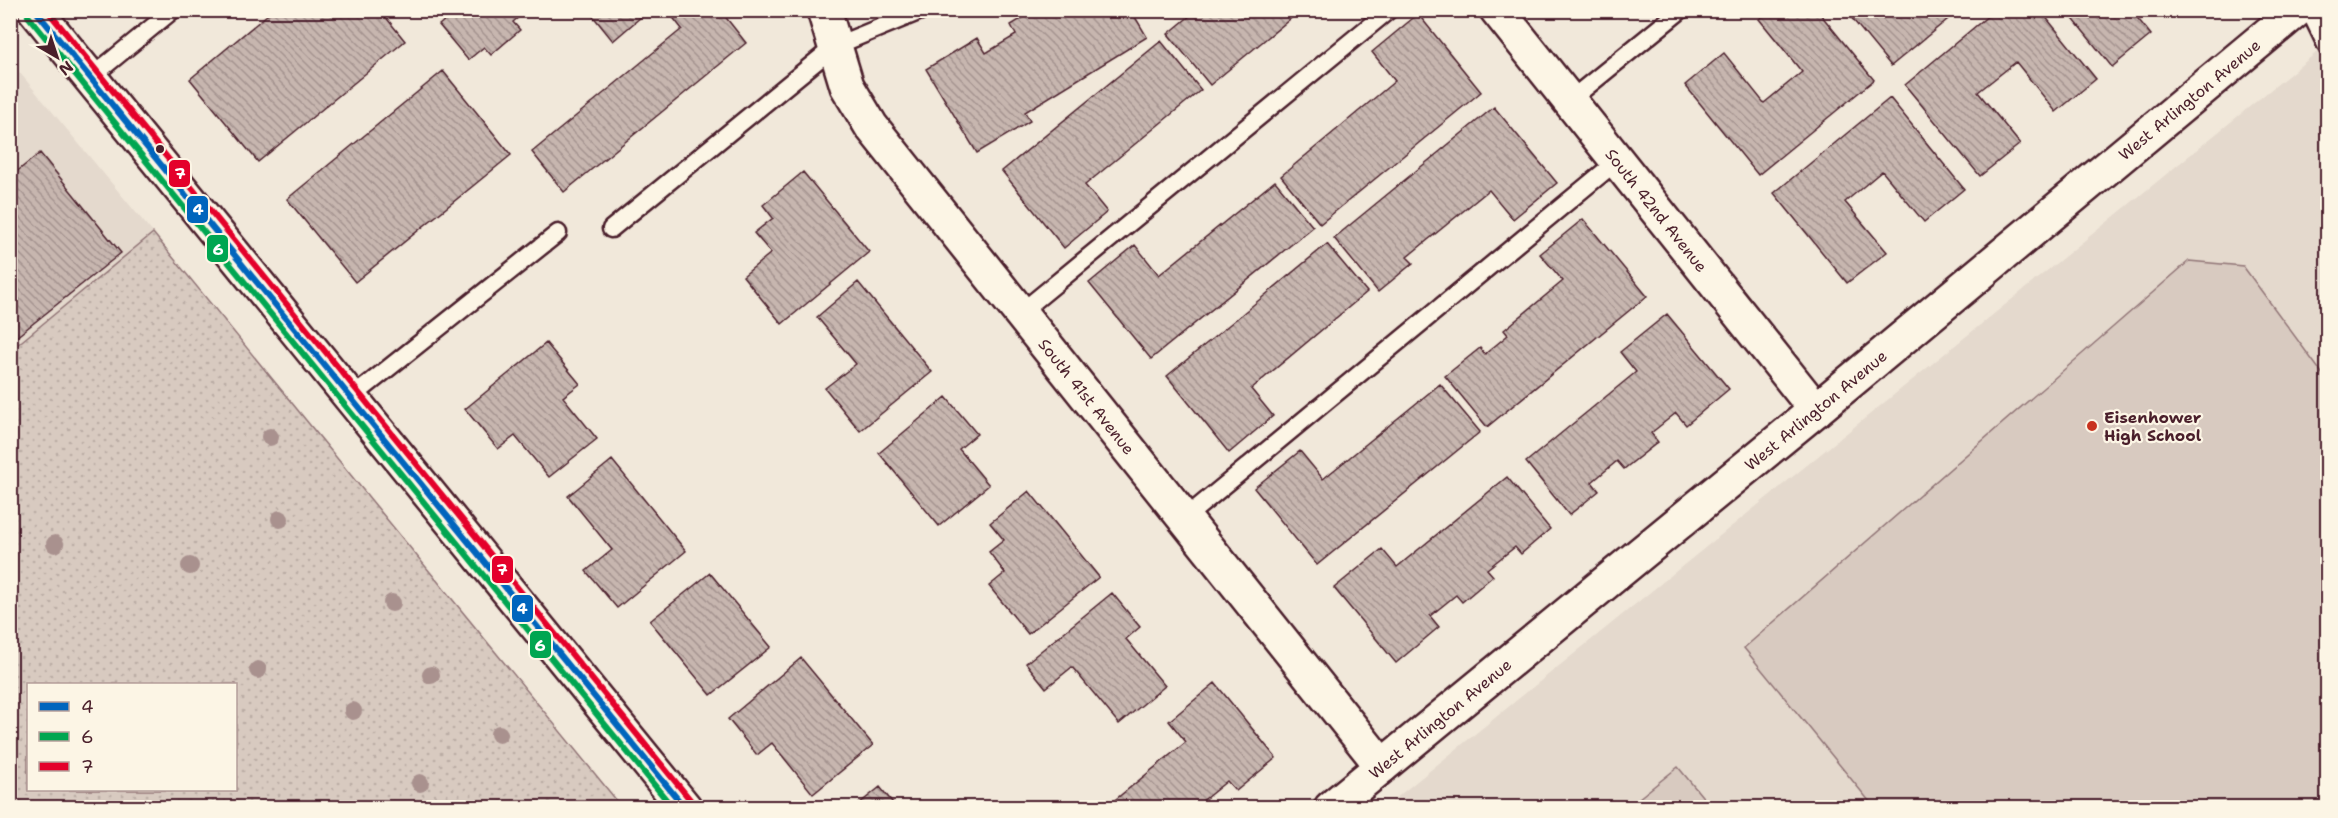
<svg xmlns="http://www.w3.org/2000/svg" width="2338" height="818" viewBox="0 0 2338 818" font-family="'Shantell Sans',sans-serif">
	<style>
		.built { fill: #e4d9cd }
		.grass { fill: url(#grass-dots); stroke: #917476; stroke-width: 1.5; fill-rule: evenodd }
		.park { fill: #d8cac0; stroke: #917476; stroke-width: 1.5 }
		.building { fill: url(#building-back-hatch); stroke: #4a1f2b; stroke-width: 1.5 }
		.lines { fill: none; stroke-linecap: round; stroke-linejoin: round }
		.service-casing { stroke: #4a1f2b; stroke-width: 21 }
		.minor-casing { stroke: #4a1f2b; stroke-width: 38 }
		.primary-casing { stroke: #4a1f2b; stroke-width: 38 }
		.service { stroke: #fcf5e5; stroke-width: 16 }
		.minor { stroke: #fcf5e5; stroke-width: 33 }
		.primary { stroke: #fcf5e5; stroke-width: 33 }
		.bus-1-casing { stroke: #fcf5e5; stroke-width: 10 }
		.bus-2-casing { stroke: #fcf5e5; stroke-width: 10 }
		.bus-3-casing { stroke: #fcf5e5; stroke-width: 10 }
		.bus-1 { stroke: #0065bd; stroke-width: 6 }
		.bus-2 { stroke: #00a651; stroke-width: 6 }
		.bus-3 { stroke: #e4002b; stroke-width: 6 }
		.tree { fill: #a9918e }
		.bus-dot { fill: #4a1f2b; stroke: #fcf5e5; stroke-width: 2 }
		.poi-dot { fill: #c8321e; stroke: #fcf5e5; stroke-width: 2 }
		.labels { text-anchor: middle; stroke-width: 4.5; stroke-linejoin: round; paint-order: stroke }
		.street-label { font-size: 16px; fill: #4a1f2b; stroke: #fcf5e5 }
		.poi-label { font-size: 16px; font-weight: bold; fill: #4a1f2b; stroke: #fcf5e5; text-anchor: start }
		.line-badge { stroke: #fcf5e5; stroke-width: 2 }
		.badge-label { font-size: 16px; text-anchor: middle; font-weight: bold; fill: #fff }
	</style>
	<defs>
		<pattern id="grass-dots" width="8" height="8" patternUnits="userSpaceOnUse" patternTransform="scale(1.5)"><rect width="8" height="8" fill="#d8cac0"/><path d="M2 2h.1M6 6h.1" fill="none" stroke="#bbada5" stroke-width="1.8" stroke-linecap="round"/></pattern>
		<pattern id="building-back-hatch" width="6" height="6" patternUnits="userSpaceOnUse" patternTransform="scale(1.5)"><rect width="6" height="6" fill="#c7b6af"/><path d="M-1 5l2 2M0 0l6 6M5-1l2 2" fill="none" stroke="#a4938f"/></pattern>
	</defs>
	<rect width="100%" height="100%" fill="#f1e8da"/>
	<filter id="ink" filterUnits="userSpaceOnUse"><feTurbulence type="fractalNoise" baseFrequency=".0167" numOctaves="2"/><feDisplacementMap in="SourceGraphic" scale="12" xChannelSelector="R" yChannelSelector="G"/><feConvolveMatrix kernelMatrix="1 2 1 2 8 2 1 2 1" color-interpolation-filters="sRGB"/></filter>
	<g filter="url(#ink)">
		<!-- built -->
		<path class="built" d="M2327,44v763h-942z
			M10,61l143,172 -142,117h-1z"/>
		<!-- grass -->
		<path class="grass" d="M153,233l469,574h-611v-457zM28,684h208v106h-208z"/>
		<!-- park -->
		<path class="park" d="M2189,261l54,5 84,114v427h-453l-130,-159z
			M1678,767l33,40h-83z"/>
		<!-- building -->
		<path class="building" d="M273,10h107l25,31 -147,121 -68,-83z
			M457,10h70l-14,12 7,8 -29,25 -7,-8 -16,13 -29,-35z
			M588,10h61l-36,31z
			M667,10h53l26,33 -182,149 -32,-40 150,-123z
			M1036,10h13l2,5 8,-5h72l16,27 -122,75 5,9 -53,32 -51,-84 51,-31 9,15 30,-18 -5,-10z
			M1197,10h104l-91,75 -42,-51z
			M1770,10h47l57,70 -116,95 -73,-90 39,-32 40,50 38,-31 -43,-53z
			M1845,10h114l-68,56z
			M1995,10h45l56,69 -40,33 -40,-50 -38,30 42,52 -40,32 -75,-91z
			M2066,10h65l20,25 -39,32z
			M1418,14l63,78 -161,132 -39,-48 114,-95 -23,-29z
			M1161,41l40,49 -116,95 22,27 -43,36 -62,-77z
			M443,71l68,84 -156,127 -68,-83z
			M1890,98l74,91 -40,33 -42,-51 -37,31 42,50 -40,31 -73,-90z
			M1494,107l63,76 -44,36 -24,-29 -82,67 6,6 -35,29 -44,-54z
			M40,153l81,100 -111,89v-165z
			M803,172l66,80 -87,72 -39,-48 28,-23 -17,-20 19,-15 -10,-13z
			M1275,181l38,46 -162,132 -62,-76 46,-38 24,30z
			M1583,219l64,77 -160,131 -42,-51 35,-28 5,6 23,-19 -4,-5 59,-49 -23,-27z
			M1327,244l40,48 -116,97 22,27 -44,37 -62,-77z
			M858,282l74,90 -72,59 -35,-43 31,-24 -39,-47z
			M1667,314l62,75 -43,36 -10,-12 -25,20 7,9 -34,27 -7,-8 -25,21 7,9 -30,24 -43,-53 110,-90 -16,-20z
			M546,343l34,41 -17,13 34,42 -48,38 -34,-41 -17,13 -33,-40z
			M1440,384l40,48 -163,133 -63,-77 46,-37 23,28z
			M946,397l31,37 -18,15 30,36 -50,41 -60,-73z
			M612,460l74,91 -69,57 -31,-37 26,-21 -44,-54z
			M1507,477l43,52 -29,25 -6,-7 -28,22 6,7 -31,26 -6,-7 -26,21 9,11 -43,36 -62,-75 48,-39 15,18z
			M1029,491l70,86 -71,57 -39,-48 16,-13 -16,-21 15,-12 -14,-17z
			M710,573l61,74 -60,48 -61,-74z
			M1112,593l28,34 -14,12 39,47 -46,38 -47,-57 -26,21 -20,-25z
			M801,658l72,87 -60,49 -41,-51 -15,12 -29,-36z
			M1215,683l61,75 -40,33 -9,-10 -27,22 4,5h-99l81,-66 -17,-21z
			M880,787l17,21h-43z"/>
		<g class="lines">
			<defs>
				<path id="service" d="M2309,10l19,39
					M90,78l83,-68
					M1569,101l112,-91
					M611,229l224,-183 88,-36
					M1020,313l369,-303
					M351,398l207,-165
					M1185,518l432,-357"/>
				<g id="minor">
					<path id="s1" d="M824,10l23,76 24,40 511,640"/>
					<path id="s2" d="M1497,10l319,400"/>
					<path id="s3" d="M1331,808l485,-398 481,-400"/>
				</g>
				<path id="primary" d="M35,10l650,798"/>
			</defs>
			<!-- service casing -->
			<use href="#service" class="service-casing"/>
			<!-- minor casing -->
			<use href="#minor" class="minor-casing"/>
			<!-- primary casing -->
			<use href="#primary" class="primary-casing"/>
			<!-- service -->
			<use href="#service" class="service"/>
			<!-- minor -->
			<use href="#minor" class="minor"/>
			<!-- primary -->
			<use href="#primary" class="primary"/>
			<defs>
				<path id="bus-1" d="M35,10l650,798"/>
				<path id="bus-2" d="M28,16l645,792"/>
				<path id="bus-3" d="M47,10l645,792"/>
			</defs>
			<!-- bus-1 casing -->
			<use href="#bus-1" class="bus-1-casing"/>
			<!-- bus-2 casing -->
			<use href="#bus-2" class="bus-2-casing"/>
			<!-- bus-3 casing -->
			<use href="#bus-3" class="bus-3-casing"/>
			<!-- bus-1 -->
			<use href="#bus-1" class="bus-1"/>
			<!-- bus-2 -->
			<use href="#bus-2" class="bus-2"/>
			<!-- bus-3 -->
			<use href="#bus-3" class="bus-3"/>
		</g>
		<!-- trees -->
		<g class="tree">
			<circle cx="270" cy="437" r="9"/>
			<circle cx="280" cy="519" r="9"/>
			<circle cx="55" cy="544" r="9"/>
			<circle cx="190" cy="566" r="9"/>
			<circle cx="392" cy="603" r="9"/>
			<circle cx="258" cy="670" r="9"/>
			<circle cx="431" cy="675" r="9"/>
			<circle cx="353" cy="711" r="9"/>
			<circle cx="499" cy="734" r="9"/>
			<circle cx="420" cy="783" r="9"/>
		</g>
	</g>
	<!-- markers -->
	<circle class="bus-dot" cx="160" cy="149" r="5"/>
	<circle class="poi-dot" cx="2092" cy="426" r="6"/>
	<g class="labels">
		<!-- street labels -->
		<g class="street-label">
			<text dy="6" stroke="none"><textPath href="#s3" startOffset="1113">West Arlington Avenue</textPath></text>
			<text dy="6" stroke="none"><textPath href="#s2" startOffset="256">South 42nd Avenue</textPath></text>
			<text dy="6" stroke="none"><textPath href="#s1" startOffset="472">South 41st Avenue</textPath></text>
			<text dy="6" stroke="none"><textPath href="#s3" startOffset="627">West Arlington Avenue</textPath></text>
			<text dy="6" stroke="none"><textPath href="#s3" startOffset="141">West Arlington Avenue</textPath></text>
		</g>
		<!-- poi labels -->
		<g class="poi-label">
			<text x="2104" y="423">Eisenhower<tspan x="2104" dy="18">High School</tspan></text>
		</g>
	</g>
	<g class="line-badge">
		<rect x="168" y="159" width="23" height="29" rx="6" fill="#e4002b"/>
		<rect x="186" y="195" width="23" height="29" rx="6" fill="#0065bd"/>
		<rect x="206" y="234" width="23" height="29" rx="6" fill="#00a651"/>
		<rect x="491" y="555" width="23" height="29" rx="6" fill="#e4002b"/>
		<rect x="511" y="594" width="23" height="29" rx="6" fill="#0065bd"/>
		<rect x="529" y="630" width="23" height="29" rx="6" fill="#00a651"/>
	</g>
	<g class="badge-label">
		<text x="180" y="179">7</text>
		<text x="198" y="215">4</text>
		<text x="218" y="255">6</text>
		<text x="502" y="575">7</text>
		<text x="522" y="614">4</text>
		<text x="540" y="651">6</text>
	</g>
	<!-- margin -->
	<rect width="2338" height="818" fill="none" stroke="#fcf5e5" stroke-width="36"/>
	<rect x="18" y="18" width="2302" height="782" fill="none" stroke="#4a1f2b" stroke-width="2" filter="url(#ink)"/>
	<!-- legend -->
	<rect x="27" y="683" width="210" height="108" fill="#fcf5e5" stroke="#b59f9b" stroke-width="1.5"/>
	<rect x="39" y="702" width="30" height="9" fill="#0065bd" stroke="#b59f9b" stroke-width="1.5"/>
	<text x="81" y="713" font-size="18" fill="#4a1f2b">4</text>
	<rect x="39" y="732" width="30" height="9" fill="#00a651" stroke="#b59f9b" stroke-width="1.5"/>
	<text x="81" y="743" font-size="18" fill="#4a1f2b">6</text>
	<rect x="39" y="762" width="30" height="9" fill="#e4002b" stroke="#b59f9b" stroke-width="1.5"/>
	<text x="81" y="773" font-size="18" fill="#4a1f2b">7</text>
	<!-- north arrow -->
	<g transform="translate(57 57) rotate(141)" stroke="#fcf5e5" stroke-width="4.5" paint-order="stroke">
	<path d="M0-4.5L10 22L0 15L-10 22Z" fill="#4a1f2b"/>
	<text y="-9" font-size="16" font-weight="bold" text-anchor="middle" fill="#4a1f2b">N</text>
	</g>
</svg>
